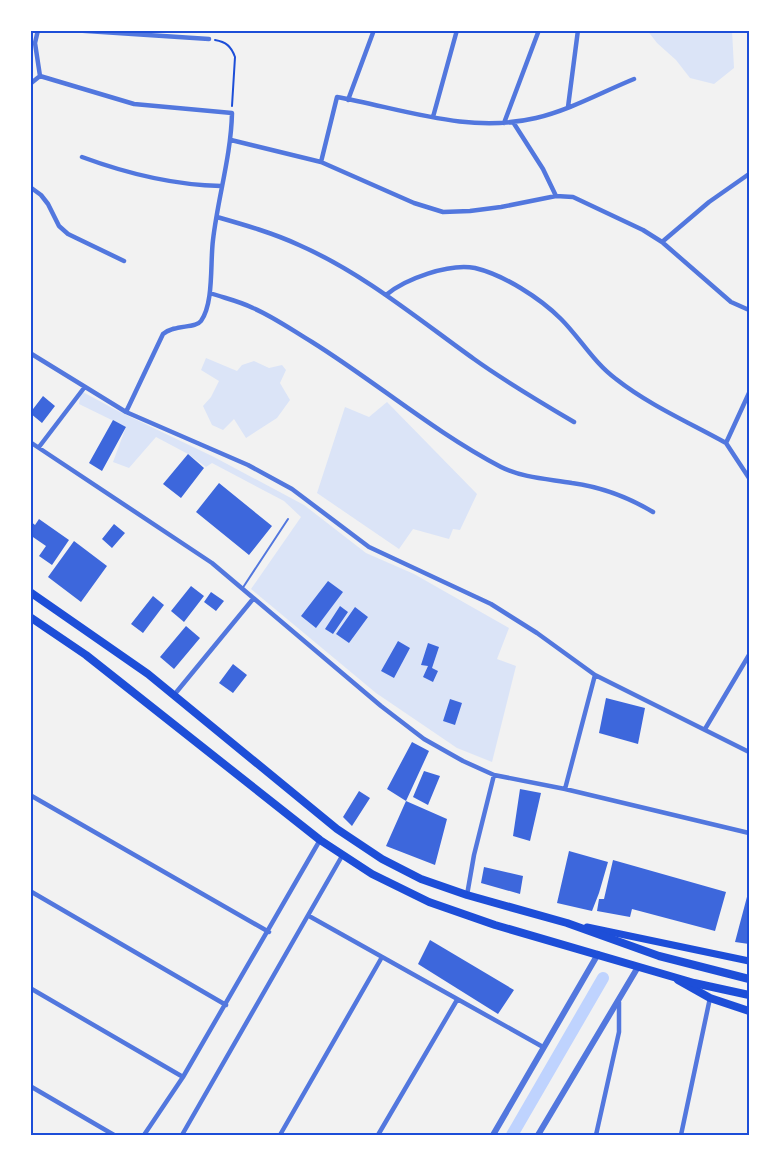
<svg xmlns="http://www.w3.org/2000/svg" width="779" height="1165" viewBox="0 0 779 1165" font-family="'Noto Sans',sans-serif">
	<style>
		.green { fill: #dbe4f7 }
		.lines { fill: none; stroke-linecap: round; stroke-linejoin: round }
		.canal { stroke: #bfd3fe; stroke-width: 12 }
		.building { fill: #3d67dc }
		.path { stroke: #1d4ed8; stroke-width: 2 }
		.service { stroke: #5277de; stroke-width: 2 }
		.minor { stroke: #5277de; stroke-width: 4.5 }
		.tertiary { stroke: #5277de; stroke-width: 6 }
		.secondary { stroke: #1d4ed8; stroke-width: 7 }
		.primary { stroke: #1d4ed8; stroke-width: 8 }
		.trunk { stroke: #1d4ed8; stroke-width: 8 }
		.neatline { fill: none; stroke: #1d4ed8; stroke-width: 2 }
	</style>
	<rect width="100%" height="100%" fill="#f2f2f2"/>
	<!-- green -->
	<path class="green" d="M647,30h85l2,38 -20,16 -24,-6 -14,-18 -19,-17z
		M206,358l31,13 5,-6 12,-4 15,7 13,-3 4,5 -6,13 10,17 -13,18 -31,20 -12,-19 -11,11 -11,-5 -9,-19 8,-9 8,-16 -18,-11z
		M81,391l35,19 98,47 90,48 62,48 48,21 95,54 -12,31 19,7 -24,96 -35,-14 -81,-55 -125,-104 50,-72 -17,-16 -72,-38 -6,4 -18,-13 -32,-17 -27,31 -16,-6 13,-35 -47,-23z
		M387,402l90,92 -17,36 -7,-1 -4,10 -36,-10 -14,20 -82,-56 28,-86 24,10z"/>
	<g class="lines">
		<!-- canal -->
		<path class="canal" d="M512,1135l91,-157"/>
	</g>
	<!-- building -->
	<path class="building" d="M43,396l12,10 -13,17 -12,-10z
		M113,420l13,7 -24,44 -13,-8z
		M188,454l16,14 -23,30 -18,-14z
		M219,483l53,43 -23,29 -53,-43z
		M39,519l30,21 -17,25 -13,-9 7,-10 -16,-11v-14l5,4z
		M114,524l11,9 -13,15 -10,-9z
		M74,541l33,25 -26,36 -33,-25z
		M328,581l15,11 -27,36 -15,-12z
		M191,586l13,10 -20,26 -13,-11z
		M211,592l13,9 -8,10 -12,-9z
		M153,596l11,9 -21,28 -12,-9z
		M340,606l8,6 -15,22 -8,-5z
		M355,607l13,10 -19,26 -13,-9z
		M186,626l14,12 -26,31 -14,-12z
		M398,641l12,7 -16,30 -13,-7z
		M428,643l11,4 -7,21 6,3 -5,11 -10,-5 5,-11 -7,-1z
		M233,664l14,11 -14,18 -14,-10z
		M606,698l39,10 -7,36 -39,-11z
		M450,699l12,4 -7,22 -12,-4z
		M412,742l17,9 -23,50 -19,-12z
		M424,771l16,5 -12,29 -15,-8z
		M520,789l21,4 -11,48 -17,-5z
		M359,791l11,7 -18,28 -9,-9z
		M406,801l41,18 -12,46 -49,-19z
		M569,851l39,11 -9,31 -7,18 -35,-8z
		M613,860l113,32 -11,39 -83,-22 -2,8 -33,-6 2,-12h5z
		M484,867l39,9 -3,18 -39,-11z
		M748,893l1,51 -14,-2z
		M430,940l84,50 -16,24 -80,-50z"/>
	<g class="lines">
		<!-- path -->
		<path class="path" d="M215,40c11,2 16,6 20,17l-3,49"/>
		<!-- service -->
		<path class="service" d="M242,589l46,-70"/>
		<!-- minor -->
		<path class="minor" d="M38,30l-3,13 5,33
			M71,30l138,9
			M40,76l94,28 98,9c-1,43 -14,84 -19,127 -3,23 1,63 -12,81 -6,8 -26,3 -38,13l-37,78
			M30,84l10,-8
			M348,100l26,-70
			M568,107l10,-77
			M433,117l24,-87
			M513,122l30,47 13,27
			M504,123l35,-93
			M231,140l90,22 93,41 29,9 27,-1 31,-4 55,-11 17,1 70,33 19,12 69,60 18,8
			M82,157c46,17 91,28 139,29
			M321,162l16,-65c66,12 131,37 199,21 34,-8 66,-26 98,-39
			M30,187l11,8 7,9 11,22 9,8 56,27
			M217,217c28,8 56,16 82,28 64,28 119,74 175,114 32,23 66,43 100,63
			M662,242l47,-40 40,-28
			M210,293c14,5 29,8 43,15 21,9 39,22 59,34 64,40 122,90 189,125 22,11 48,12 71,16 29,4 56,14 81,29
			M386,295c19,-16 63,-32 89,-27 29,7 65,30 86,51 19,19 33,44 55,60 33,26 74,44 110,64
			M30,353l96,59 122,53 44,24 77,58 122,57 46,29 58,42 -30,114
			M749,393l-23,50 23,35
			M30,442l182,121 169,143 43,33 39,22 31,14 71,14 184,44
			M39,447l45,-59
			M595,675l154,77
			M174,695l79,-96
			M705,729l44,-74
			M30,795l239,137
			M30,891l196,114
			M467,895l7,-40 20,-80
			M309,916l234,131
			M30,988l153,89
			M30,1086l84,49
			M144,1135l39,-58 137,-237
			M182,1135l160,-279
			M280,1135l102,-178
			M378,1135l79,-135
			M596,1135l23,-103v-30
			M681,1135l29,-137"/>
		<!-- tertiary -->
		<path class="tertiary" d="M493,1135l105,-181
			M538,1135l100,-168"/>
		<!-- secondary -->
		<path class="secondary" d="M587,927l162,34"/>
		<!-- primary -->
		<path class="primary" d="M678,980l32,18 39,13"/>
		<!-- trunk -->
		<path class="trunk" d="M30,592l118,82 189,155 45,30 39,20 46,16 100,28 92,33 90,23
			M30,617l56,38 234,185 52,34 57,28 66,23 199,58 55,12"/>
	</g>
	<!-- border -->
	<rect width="779" height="1165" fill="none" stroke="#ffffff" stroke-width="63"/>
	<rect x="32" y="32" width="716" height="1102" class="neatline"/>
</svg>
